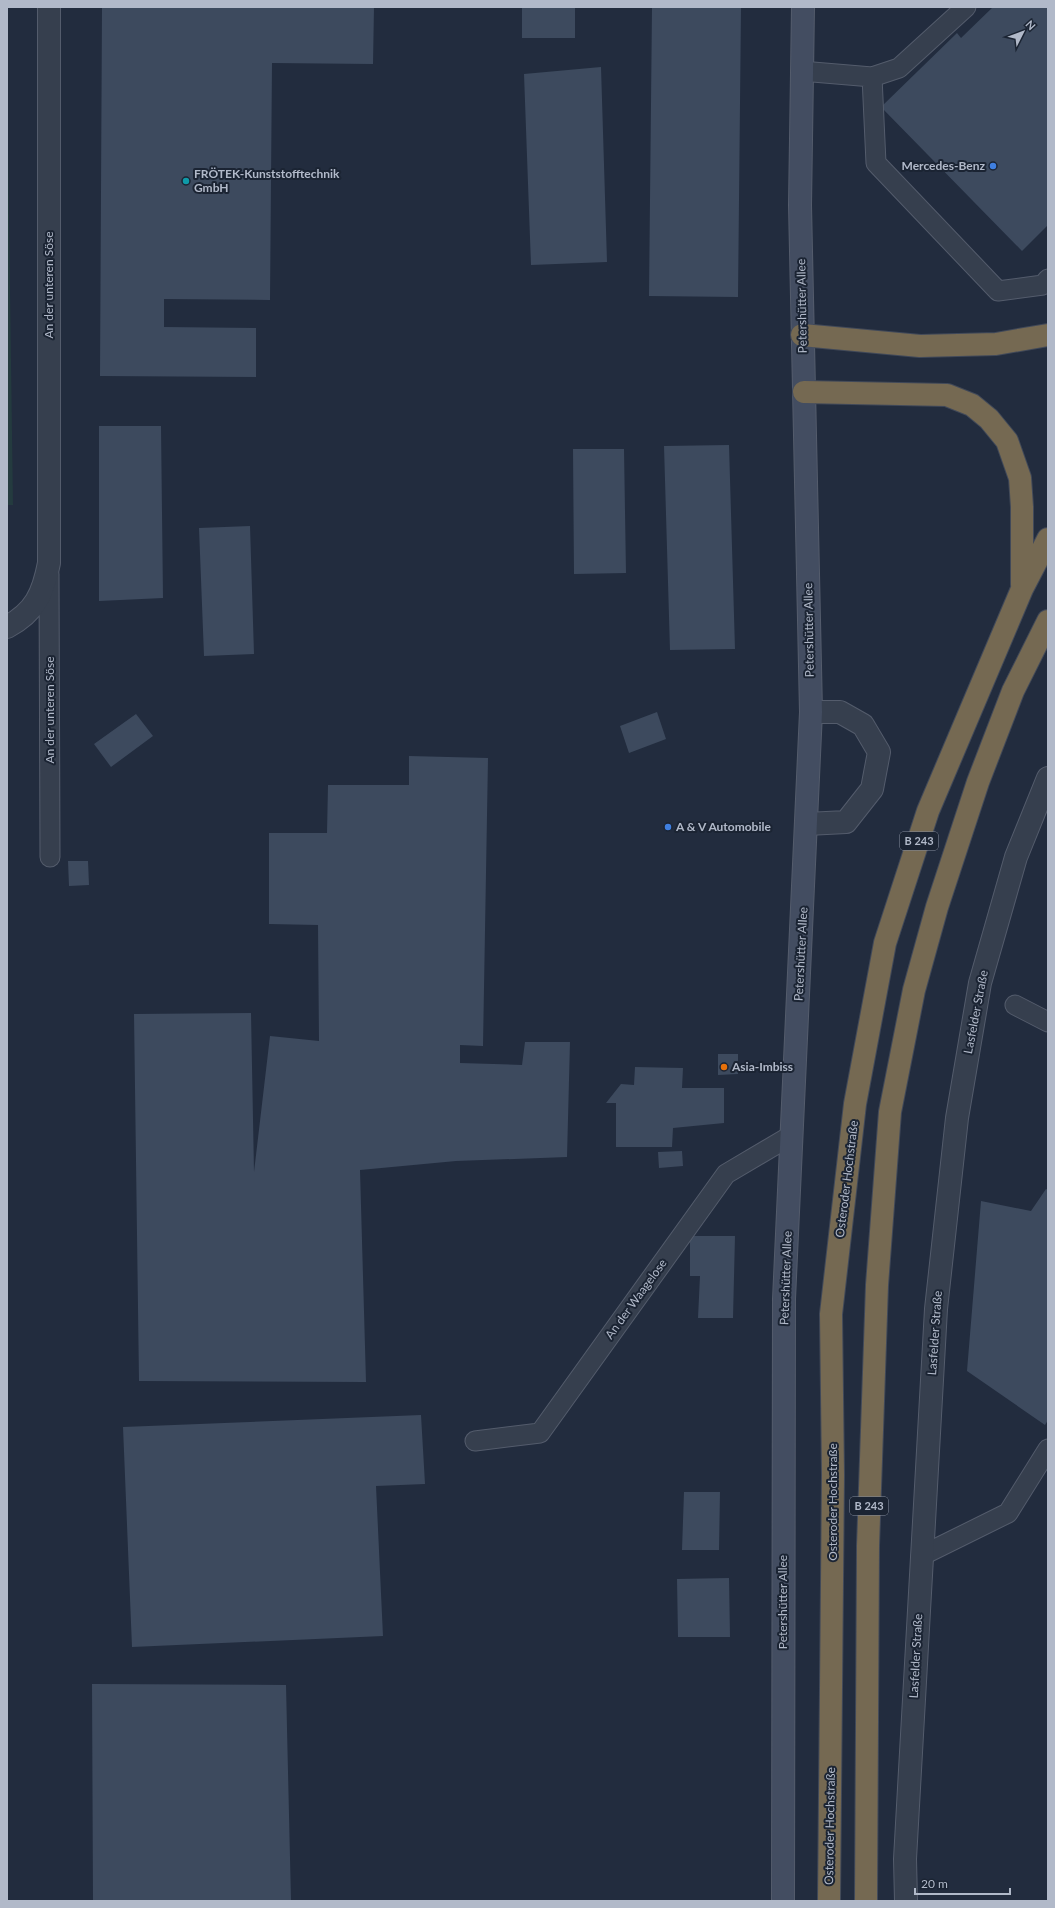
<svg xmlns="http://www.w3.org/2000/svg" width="1055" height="1908" viewBox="0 0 1055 1908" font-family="Lato,sans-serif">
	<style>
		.green { fill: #243b3f }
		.building { fill: #3d4a5e }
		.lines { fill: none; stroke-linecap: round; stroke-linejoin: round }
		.lane-casing { stroke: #545c6c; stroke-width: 21 }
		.street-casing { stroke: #545c6c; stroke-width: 24 }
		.secondary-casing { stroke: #545c6c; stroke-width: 24 }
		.highway-casing { stroke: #414959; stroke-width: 24 }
		.lane { stroke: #363f4e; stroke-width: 19 }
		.street { stroke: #363f4e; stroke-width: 22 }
		.secondary { stroke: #434d61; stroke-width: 22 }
		.highway { stroke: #756952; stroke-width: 22 }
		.shop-dot { fill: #3f7fe0; stroke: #1b2433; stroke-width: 1.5 }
		.culture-dot { fill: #0f9aa8; stroke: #1b2433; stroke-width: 1.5 }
		.food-dot { fill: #e8710a; stroke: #1b2433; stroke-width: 1.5 }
		.labels { text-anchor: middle; stroke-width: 4; stroke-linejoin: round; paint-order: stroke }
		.shield { fill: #1b2433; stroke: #848c9c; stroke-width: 1 }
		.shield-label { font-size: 11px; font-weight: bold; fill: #b1b9c9 }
		.poi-label { font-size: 12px; font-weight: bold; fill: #b1b9c9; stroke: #1b2433; text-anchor: start }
		.street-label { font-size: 12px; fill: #b1b9c9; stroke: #1b2433 }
	</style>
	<rect width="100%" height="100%" fill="#222c3e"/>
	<!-- green -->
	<path class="green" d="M7,71l6,434h-6z"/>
	<!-- building -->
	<path class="building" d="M102,7h272l-1,57 -101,-1 -2,237 -106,-1v28l92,1v49l-156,-1z
		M522,7h53v31h-53z
		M652,7h89l-3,290 -89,-1z
		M993,7h55v218l-26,26 -141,-144 76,-74 4,5z
		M601,67l6,195 -76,3 -7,-191z
		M99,426h62l2,172 -64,3z
		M729,445l6,204 -65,1 -6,-204z
		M573,449h51l2,124 -52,1z
		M250,526l4,128 -50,2 -5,-128z
		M657,712l9,27 -37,14 -9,-27z
		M136,714l17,22 -42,31 -17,-23z
		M409,756l79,2 -5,288 -23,-1v18l62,2 3,-23h45l-3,115 -111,4 -96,9 6,212 -227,-1 -5,-367 117,-1 3,159 16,-136 49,5 -1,-116 -49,-1v-91h58l1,-48h81z
		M68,861h20l1,24 -20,1z
		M718,1054h20v20l-20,1z
		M635,1067l48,1 -1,20h42v35l-51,5 -1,19h-56v-44h-10l15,-19 13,1z
		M682,1151l1,15 -24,2 -1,-16z
		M1046,1189l2,1v230l-3,5 -78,-54 14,-170 50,10z
		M690,1236h45l-2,82h-35l2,-42h-10z
		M421,1415l4,69 -49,2 7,150 -251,11 -9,-220z
		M684,1492h36l-1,58h-37z
		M729,1578l1,59h-52l-1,-58z
		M92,1684l194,1 5,216h-198z"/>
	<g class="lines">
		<defs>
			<path id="lane" d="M801,71l71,6 27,-9 67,-61
				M872,77l4,86 122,128 45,-6 5,-6
				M49,574l1,283
				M1015,1005l33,17
				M475,1441l65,-8 186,-259 66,-39
				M921,1556l87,-43 40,-64"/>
			<path id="street" d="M7,627c28,-15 36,-33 42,-64v-556
				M807,824l39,-2 26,-33 7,-37 -16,-27 -23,-13h-29
				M906,1901l-1,-42 31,-550 21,-191 23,-135 36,-126 32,-79"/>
			<path id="secondary" d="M783,1901l1,-602 27,-587 -11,-507 3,-198"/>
			<path id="highway" d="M802,335l118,11 76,-2 52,-9
				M804,392l143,3 25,10 17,14 18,22 13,37 2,29v78
				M829,1901l4,-426 -2,-161 24,-210 30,-161 43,-132 94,-222 26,-50
				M866,1901l2,-355 9,-261 13,-173 24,-122 23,-83 41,-125 35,-91 35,-70"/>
		</defs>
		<!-- lane casing -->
		<use href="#lane" class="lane-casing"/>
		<!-- street casing -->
		<use href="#street" class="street-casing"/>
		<!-- secondary casing -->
		<use href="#secondary" class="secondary-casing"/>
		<!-- highway casing -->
		<use href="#highway" class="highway-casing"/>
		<!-- lane -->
		<use href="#lane" class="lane"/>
		<!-- street -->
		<use href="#street" class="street"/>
		<!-- secondary -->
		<use href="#secondary" class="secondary"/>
		<!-- highway -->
		<use href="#highway" class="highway"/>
	</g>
	<!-- markers -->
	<g class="shop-dot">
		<circle cx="993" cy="166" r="4"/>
		<circle cx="668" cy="827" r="4"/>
	</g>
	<circle class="culture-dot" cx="186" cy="181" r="4"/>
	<circle class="food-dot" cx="724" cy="1067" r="4"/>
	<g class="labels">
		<!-- shield labels -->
		<g class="shield">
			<rect x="900" y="832" width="38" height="18" rx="3"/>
			<rect x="850" y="1497" width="38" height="18" rx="3"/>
		</g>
		<g class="shield-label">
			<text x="919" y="845">B 243</text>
			<text x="869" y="1510">B 243</text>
		</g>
		<!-- poi labels -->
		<g class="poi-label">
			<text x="985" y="170" text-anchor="end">Mercedes-Benz</text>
			<text x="194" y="178">FRÖTEK-Kunststofftechnik<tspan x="194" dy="14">GmbH</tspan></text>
			<text x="676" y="831">A &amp; V Automobile</text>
			<text x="732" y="1071">Asia-Imbiss</text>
		</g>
		<!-- street labels -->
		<g class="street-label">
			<text transform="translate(49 285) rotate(-90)" y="4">An der unteren Söse</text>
			<text transform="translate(802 306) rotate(-91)" y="4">Petershütter Allee</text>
			<text transform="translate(809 630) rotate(-91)" y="4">Petershütter Allee</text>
			<text transform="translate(50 710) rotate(-90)" y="4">An der unteren Söse</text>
			<text transform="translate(801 954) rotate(-87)" y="4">Petershütter Allee</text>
			<text transform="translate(976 1012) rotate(-79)" y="4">Lasfelder Straße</text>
			<text transform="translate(847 1179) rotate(-83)" y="4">Osteroder Hochstraße</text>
			<text transform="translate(786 1278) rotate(-88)" y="4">Petershütter Allee</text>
			<text transform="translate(636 1299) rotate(-54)" y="4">An der Waagelose</text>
			<text transform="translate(935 1333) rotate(-86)" y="4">Lasfelder Straße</text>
			<text transform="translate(833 1502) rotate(-90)" y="4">Osteroder Hochstraße</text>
			<text transform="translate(783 1602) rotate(-90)" y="4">Petershütter Allee</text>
			<text transform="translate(916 1656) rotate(-87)" y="4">Lasfelder Straße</text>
			<text transform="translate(830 1826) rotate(-89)" y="4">Osteroder Hochstraße</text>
		</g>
	</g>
	<!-- border -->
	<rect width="1055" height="1908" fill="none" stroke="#b1b9c9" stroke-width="16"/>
	<!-- north arrow -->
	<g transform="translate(1023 32) rotate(48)" stroke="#1b2433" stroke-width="3" paint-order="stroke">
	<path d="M0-3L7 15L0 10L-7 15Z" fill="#b1b9c9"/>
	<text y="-6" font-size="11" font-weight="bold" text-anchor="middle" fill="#b1b9c9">N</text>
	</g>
	<!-- scale -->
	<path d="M915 1888v6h95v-6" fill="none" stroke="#b1b9c9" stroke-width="2"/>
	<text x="921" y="1888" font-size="12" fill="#b1b9c9" stroke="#1b2433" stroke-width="3" paint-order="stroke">20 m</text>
</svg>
